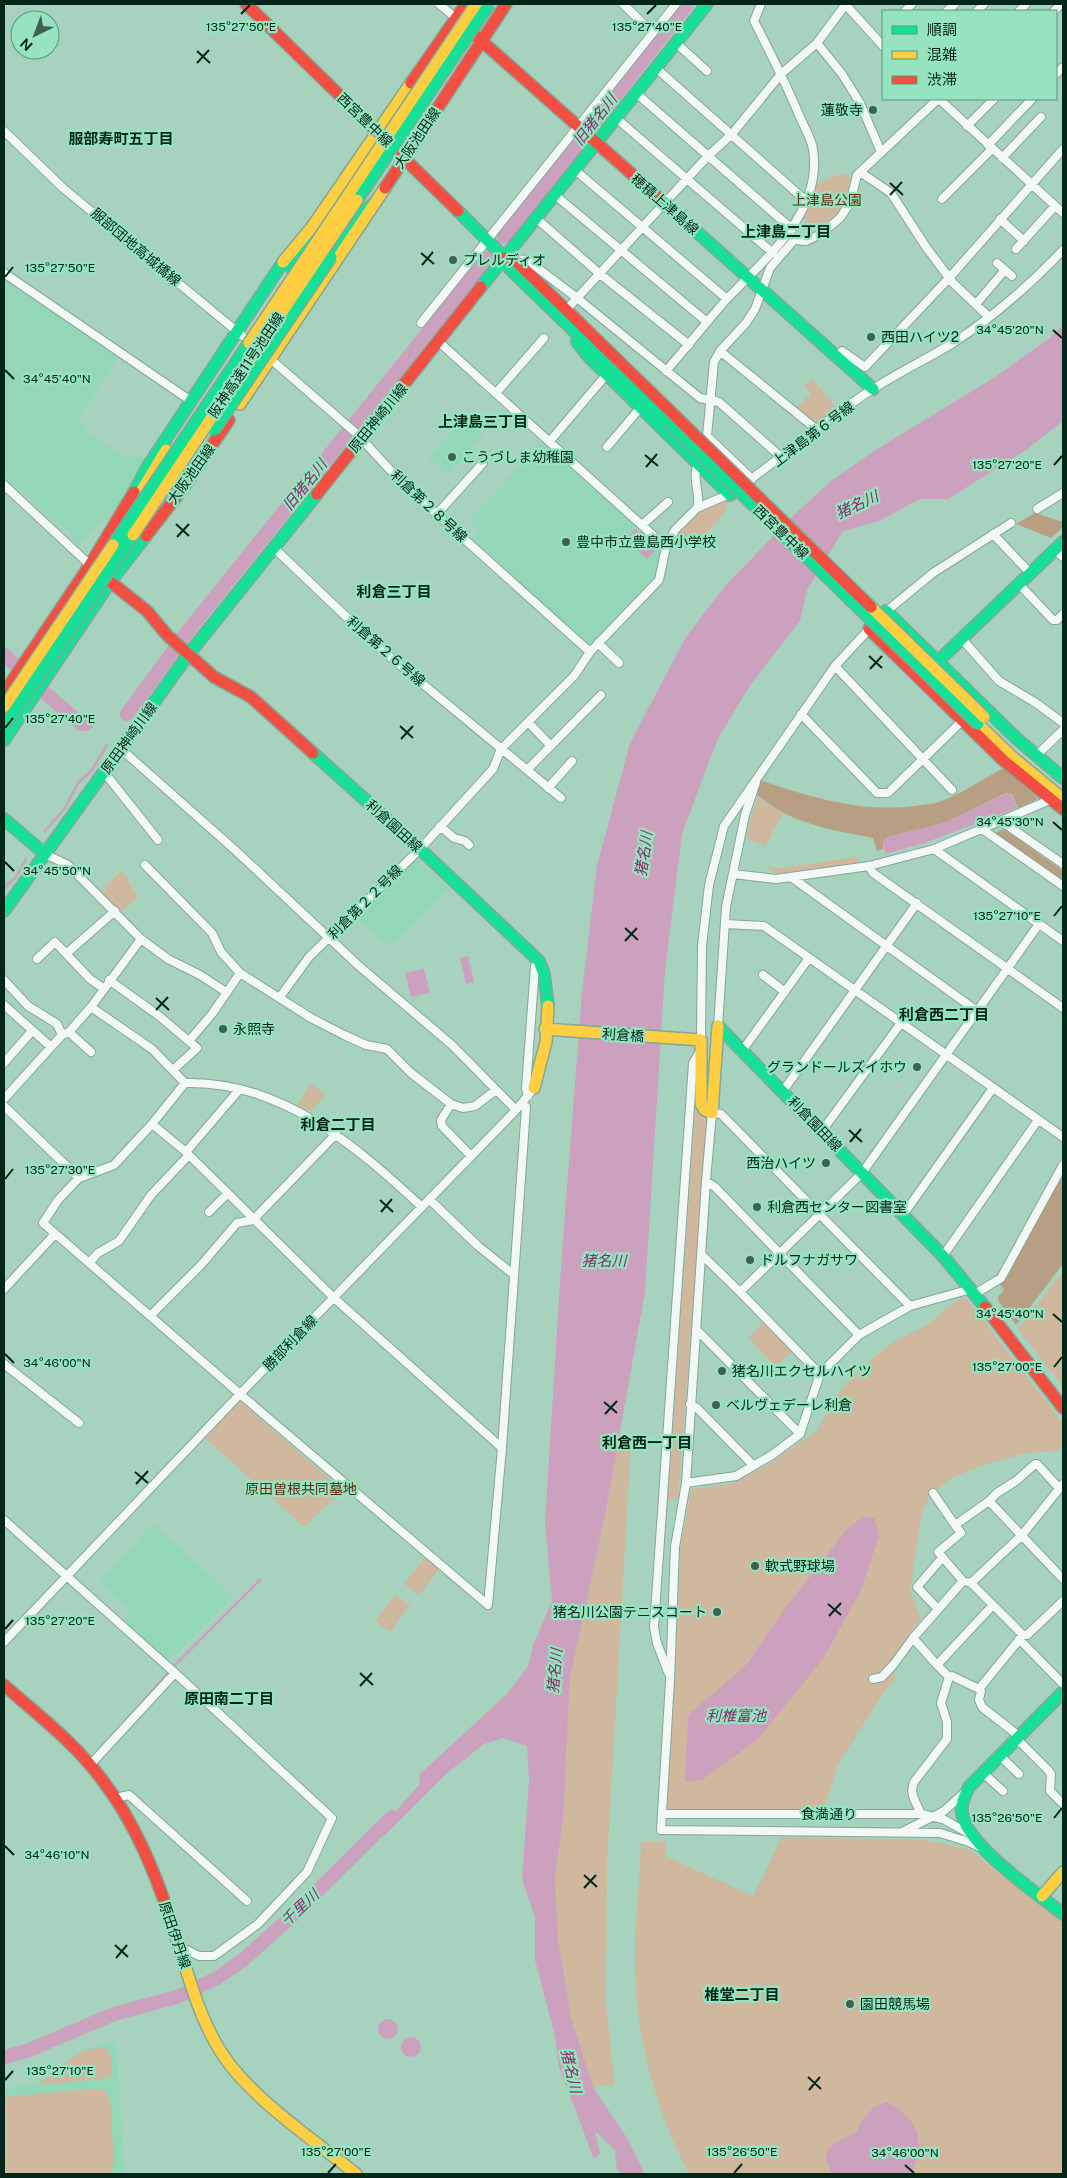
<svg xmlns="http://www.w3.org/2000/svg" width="1067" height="2178" viewBox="0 0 1067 2178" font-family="'Public Sans','Noto Sans JP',sans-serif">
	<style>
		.built { fill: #93d7b7 }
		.green { fill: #cfb89d }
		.forest { fill: #b89e83 }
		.water { fill: #cca1bd }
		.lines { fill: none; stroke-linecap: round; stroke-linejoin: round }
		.stream { stroke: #cca1bd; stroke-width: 2.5 }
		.river { stroke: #cca1bd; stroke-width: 14 }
		.street-casing { stroke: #84a797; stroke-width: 10 }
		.fast-casing { stroke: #84a797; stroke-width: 14 }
		.slow-casing { stroke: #84a797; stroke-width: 14 }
		.jam-casing { stroke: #84a797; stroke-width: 14 }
		.street { stroke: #f2f8f5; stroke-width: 8 }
		.fast { stroke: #16e098; stroke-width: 11 }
		.slow { stroke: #ffcf43; stroke-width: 11 }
		.jam { stroke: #f24e42; stroke-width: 11 }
		.fast-bridge-casing { stroke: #84a797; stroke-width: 14; stroke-linecap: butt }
		.slow-bridge-casing { stroke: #84a797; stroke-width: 14; stroke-linecap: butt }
		.jam-bridge-casing { stroke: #84a797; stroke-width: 14; stroke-linecap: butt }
		.fast-bridge { stroke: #16e098; stroke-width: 11 }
		.slow-bridge { stroke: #ffcf43; stroke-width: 11 }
		.jam-bridge { stroke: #f24e42; stroke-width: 11 }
		.ticks { fill: none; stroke: #042619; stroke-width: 2 }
		.poi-dot { fill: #3d6253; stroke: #95e4bf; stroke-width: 2 }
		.labels { text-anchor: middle; stroke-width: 4.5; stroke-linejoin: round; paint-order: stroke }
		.poi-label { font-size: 14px; fill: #042619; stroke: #95e4bf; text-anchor: start }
		.street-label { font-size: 14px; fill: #042619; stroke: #95e4bf }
		.park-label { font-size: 14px; fill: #5f2a11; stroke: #95e4bf }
		.water-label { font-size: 15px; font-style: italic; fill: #882c6a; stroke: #95e4bf }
		.neighbourhood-label { font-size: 15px; font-weight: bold; fill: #042619; stroke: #95e4bf }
		.ticks-label { font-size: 12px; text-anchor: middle; fill: #042619; stroke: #95e4bf; stroke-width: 4.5; stroke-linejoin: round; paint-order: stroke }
	</style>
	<rect width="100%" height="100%" fill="#a7d2be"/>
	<!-- built -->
	<path class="built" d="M4,279l114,79 -39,60 10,15 34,24h23l-26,45 -42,44 -10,-14 -64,-56z
		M465,417l19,17 -36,41 -19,-17z
		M542,442l119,103 -4,34 -66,68 -120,-107 8,-9 -10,-11z
		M415,858l34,30 -60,59 -33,-30z
		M153,1523l80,74 -55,55 -12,7 -43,-38 8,-9 -31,-30z
		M116,2041l9,133h-121v-86l27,-4 12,-5 19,-16 25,-14z"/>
	<!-- green -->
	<path class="green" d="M843,173l8,5c-8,32 -6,32 -32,53l-17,-14c12,-34 8,-31 41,-44z
		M812,379l26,30 -21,14h-4l-18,-15 16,-14 -7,-8z
		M728,499c2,14 -25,37 -34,47l-17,-14c17,-20 28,-25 51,-33z
		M757,797l26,16 -18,34 -19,-10z
		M858,857l2,9 -78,8 -10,-2 -6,-6 15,2z
		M122,870l16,27 -18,16 -19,-21z
		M311,1084l14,10 -13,17 -15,-6z
		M696,1100l11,17 -29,382 -10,1z
		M1063,1272v115l-45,-58z
		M965,1297l98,126v24l-8,4 -28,2 -44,12 -32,13 -22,19 -7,16 -12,77 11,28 -29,41 3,20 -11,13 -47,74 -13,44 -157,-1 14,-263 10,-57 39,-5 36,-18 51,-35 20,-36 23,-26 32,-26 35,-18 27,-23z
		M764,1322l29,29 -17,16 -28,-29z
		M240,1401l103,90 -39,36 -99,-89z
		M631,1442l-24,420 -1,143 9,79 -22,3 -22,-70 -13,-77 -3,-62 8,-58 7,-142 35,-163 12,-69z
		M425,1557l14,12 -20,26 -15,-11z
		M395,1595l15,10 -20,27 -15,-11z
		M782,1837l144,3 44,10 93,73v251h-374c-35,-67 -55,-143 -54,-219 0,-38 5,-75 6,-113h26l-2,14 88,40z
		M105,2047c8,7 7,18 7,29l-3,2 -71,7c15,-12 29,-26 47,-34 5,-2 13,-2 20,-4z
		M89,2089l15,1 6,8 4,64 -3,12h-105l-2,-17v-60z"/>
	<!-- forest -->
	<path class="forest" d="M1035,513l28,9v5l-12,11 -35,-14z
		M1004,768l34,31 -20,9 -6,-14 -6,-1 -62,30 -57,14 -4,4v8l-6,2 -4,-13c-30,-6 -63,-11 -91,-26 -9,-5 -17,-12 -26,-17l4,-15c52,18 106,34 161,25 6,-1 13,-1 18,-3 20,-7 46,-24 65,-34z
		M1004,829l59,42v10l-68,-48z
		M1063,1172v92l-47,61 -17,-23 -1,-5 6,-7 -4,-6 6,-6z"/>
	<!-- water -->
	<path class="water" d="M1063,325v96l-37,29 -78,49h-28l-41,22 -36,10 -36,59 -7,31 -49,63 -33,54 -36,96 -17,137 -20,321 -40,223 -35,163 -7,142 -8,58 3,62 13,77 22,70 34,51 18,36h-23l-5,-5 -2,-19 -20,-19 5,23 -6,5 -35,-92 -4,-31 -20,-76v-42l-13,-39 7,-99 -2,-34 -24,-8 -19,6 -38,30 -61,61 -23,14 58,-65 -1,-9 89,-82 20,-27 6,-23 18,-42 -7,-79 16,-256 21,-274 15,-126 33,-123 56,-106 39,-51 69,-71 37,-34 40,-28 124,-76 55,-39z
		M635,529l22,19 -10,11 -22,-19z
		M1006,794h5l6,14 -95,36 -37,10 -2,-13 4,-4 57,-14z
		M468,956l6,26 -8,2 -6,-26z
		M424,969l6,24 -19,4 -6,-24z
		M864,1516l11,3 4,17 -18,54 -38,69 -65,80 -55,40 -18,3 3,-67 59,-51 39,-57 62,-79z
		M378 2029a10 10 0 1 1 20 0a10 10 0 1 1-20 0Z
		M401 2047a10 10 0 1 1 20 0a10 10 0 1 1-20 0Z
		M887,2102c32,18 39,38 24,72h-80l-6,-21 10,-10 22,-11 4,-10 13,-15z"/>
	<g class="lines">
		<!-- stream -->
		<path class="stream" d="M45,831l20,-23 13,-25 14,-13 15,-25
			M4,888l12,-11 10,-18
			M174,1666l86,-86
			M113,1735l55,-62"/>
		<!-- river -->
		<path class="river" d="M504,237l183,-233
			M4,655l9,8
			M45,693l36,31h5
			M127,714l64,-87 297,-369
			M4,2057l23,-6 87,-37 63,-17 40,-19 26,-18 48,-43 101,-100"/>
		<defs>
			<path id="street" d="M439,4l17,14
				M623,4l30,29
				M845,4l38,42
				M905,11l7,-7
				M947,11l8,-7
				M977,11l7,-7
				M1019,11l7,-7
				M1054,11l7,-7
				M676,43l31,28
				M817,43l29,-39
				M656,68l149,132
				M1056,74l6,-6
				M636,93l156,136
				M939,99l124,114
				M616,118l157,135
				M967,126l27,-27
				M4,131l59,57 188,155
				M988,145l44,-46
				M1002,158l39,-41
				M575,170l152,129
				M860,172l31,21 35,54 27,36 36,34
				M555,195l152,127
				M942,199l50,-50
				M537,219l63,55 89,71
				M1000,219l24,22
				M1016,249l39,-43
				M515,259l12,1 50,38 123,100 19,4 62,55
				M997,263l15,13
				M4,273l187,128
				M976,304l29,-34
				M566,310l142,-154 24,-22 49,-60 36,-31 25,31 18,29 21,49
				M421,323l255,-319
				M439,342l227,205
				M720,351l96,78
				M267,356l90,78 46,50 187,168
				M836,356l6,-5 23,16 85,-90 113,-128
				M666,371c20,-23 39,-47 59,-70 39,-42 98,-87 88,-152 -2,-11 -9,-22 -13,-32 -14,-33 -30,-65 -46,-96l7,-17
				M496,393l48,-55
				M550,441l57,-67
				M607,447l34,-40
				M752,479l-45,-43 7,-74 6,-11 26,-28 9,-14 15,-41 24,-28 12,1 15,-7 19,-16 10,-15 7,-28 81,-76
				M4,485l86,80
				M741,486c45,-31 86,-68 132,-97 26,-17 54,-30 80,-46 40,-26 77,-58 110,-93
				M697,508c5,-12 -6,-28 1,-45
				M1037,509l26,-16
				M436,515l47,-52
				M642,525l26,-23
				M993,534l37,39
				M274,548l104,99 183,151
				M1055,550l8,7
				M1019,584l34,36h4l6,-6
				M883,614l50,-41 78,-50
				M962,639l37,42 37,22 27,20
				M598,643l21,20
				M835,666l117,124
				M801,714l76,79h11l75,-73
				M529,723l22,23
				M121,749l114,101 124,116 93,79 64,65
				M1037,755l26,-25
				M529,768l72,-73
				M104,772l54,68
				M548,788l24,-27
				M1001,821l62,43
				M440,826l14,12 11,3 4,4
				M982,829l81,57
				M934,849l129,92
				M45,854l23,11 73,74 27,20 32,16 26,17
				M145,865l67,68 9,19 19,21 71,45 33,17 22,10 21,4 24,24 40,31 12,4 12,-2 21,-16
				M869,866l4,7 190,135
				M733,874l43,5 93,-13 65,-17 116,-49
				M791,877l186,134
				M725,924l39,2 299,211
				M67,953l48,-42
				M37,959l18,-17 35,37 13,9
				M763,975l22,17
				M4,980l24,26 29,18 5,11
				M109,980l50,36 38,32 -24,22
				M280,997l29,-40 111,-108 73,-80 8,-20 73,-73 16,-24 69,-72 7,-33 9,-17 22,-22 35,-15
				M4,1005l47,42
				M91,1007l61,42 33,34
				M718,1026l8,-119 19,-92 11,-33
				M69,1032l22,20
				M701,1040l1,-94 7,-61 15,-59 111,-160 37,-40
				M189,1041l23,-27 28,-41
				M742,1051l67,-93
				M4,1063l28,-32
				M783,1091l134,-188
				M528,1096l-2,-8 9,-122 4,-5
				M4,1099l58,-64 7,-3 22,-25 50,-68
				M451,1104l-10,16 1,6 29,30
				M4,1106l75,72
				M152,1124l34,28 148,146 168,150
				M822,1131l79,-108
				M186,1152l53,-62
				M706,1181l9,6 144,148
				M429,1199l49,47 35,28
				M422,1207c-66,-61 -142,-127 -237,-124l-33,41 -38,41 -35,13 -21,22 -15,23 197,171 248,211 14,-157 24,-341 -3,-5
				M209,1212l18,-18
				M903,1215l90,-127
				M701,1254l39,38 80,82
				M943,1256l95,-136
				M89,1263l9,-10 21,-12 32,-46 38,-40
				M4,1289l51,-55
				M740,1292l122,-119 177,-249
				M975,1294l26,-16 62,-113
				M910,1306l-189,-192 -9,-1 -6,68 -20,302 -11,64 -5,134 -9,149 279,3 29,9 10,5
				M150,1316l51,-51 36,-42 16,-3 83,-86
				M696,1329l104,105
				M4,1364l75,59
				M690,1404l7,4 56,57
				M686,1483l50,-7 36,-21 28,-21 20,-60 39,-39 51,-29 61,-17
				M1059,1488l-22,-24h-2l-19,17 -19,12 -8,8 74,78
				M933,1493l22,32
				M4,1520l171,153 157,145 -25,54 -49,52 -44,32h-15l-20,-10
				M968,1582l3,1 52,52h4l36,-34
				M971,1583l51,-48 41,-51
				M938,1609l-21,-22 25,-29
				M1023,1635l-44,54 2,2 -2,9 3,7 33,26 6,10 27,27 3,4 -1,17 13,13
				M913,1638l24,27
				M1019,1639l44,45
				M4,1642l236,-248 276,-284 18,-22
				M668,1672l-11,-29 -3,-16 39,-564 7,-11
				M873,1679l9,-2 12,-13 19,-26 50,-57 -25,-29 23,-19 -6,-8 34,-24
				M979,1689l-27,-13 -3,1 -12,-12 55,-59
				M1000,1756l19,18
				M90,1765l85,-92
				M983,1773l20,18
				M115,1798l14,-3 118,106
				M662,1814h259l22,5 25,14
				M921,1814c-5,-12 -12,-20 -7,-32l33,-43v-17l-6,-19 8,-26
				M904,1831l40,-20 20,-18"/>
			<path id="fast" d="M660,199l213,190
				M458,211l47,47 5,11 158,153
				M331,257l25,-38 18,-16
				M290,267l22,-40
				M481,287l226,-283
				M577,342l12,15 141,138
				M177,484l13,-18
				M134,492l16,-29 133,-201
				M886,611l130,127 47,40
				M932,667l131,-125
				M4,740l106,-158 36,-46
				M313,753l107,96 119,112 5,13 4,32
				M4,819l41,35
				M4,911l184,-256 129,-161
				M718,1026l225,230 42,51
				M1063,1692l-94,95c-4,9 -8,15 -7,25 2,32 76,82 101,102"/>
			<path id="slow" d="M283,262l29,-35 99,-144
				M240,404l145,-216
				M134,503l32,-53
				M978,724l33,32 52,43
				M545,1029l156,11v64l4,6 7,3 6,-87
				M534,1088l12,-46 2,-36
				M1042,1896l21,-24
				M171,1921c15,44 25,92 50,131 29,46 93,88 135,122"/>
			<path id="jam" d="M246,4l212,207
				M475,35l185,164
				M411,83l55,-79
				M385,188l121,-184
				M505,258l12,4 157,153
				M317,494l164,-207
				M146,536l37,-48 46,-68
				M103,576l44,35 20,24 47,42 37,20 62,56
				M869,629l134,131 60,49
				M4,693l86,-128 44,-73
				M985,1307l78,101
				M4,1685c34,30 72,59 99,96 32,42 52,91 68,140"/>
		</defs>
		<!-- street casing -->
		<use href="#street" class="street-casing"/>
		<!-- fast casing -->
		<use href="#fast" class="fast-casing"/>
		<!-- slow casing -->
		<use href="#slow" class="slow-casing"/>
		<!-- jam casing -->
		<use href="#jam" class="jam-casing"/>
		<!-- street -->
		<use href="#street" class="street"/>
		<!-- fast -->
		<use href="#fast" class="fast"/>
		<!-- slow -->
		<use href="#slow" class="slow"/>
		<!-- jam -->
		<use href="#jam" class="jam"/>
		<defs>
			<path id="fast-bridge" d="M357,200l132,-196
				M668,422l310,302
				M214,430l117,-173
				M113,545l136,-202
				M4,727l129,-192"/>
			<path id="slow-bridge" d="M249,343l227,-339
				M133,535l224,-335
				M871,607l113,110
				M4,707l109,-162"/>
			<path id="jam-bridge" d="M674,415l197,192"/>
		</defs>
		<!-- fast-bridge casing -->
		<use href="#fast-bridge" class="fast-bridge-casing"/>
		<!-- slow-bridge casing -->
		<use href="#slow-bridge" class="slow-bridge-casing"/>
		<!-- jam-bridge casing -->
		<use href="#jam-bridge" class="jam-bridge-casing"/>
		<!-- fast-bridge -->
		<use href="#fast-bridge" class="fast-bridge"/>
		<!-- slow-bridge -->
		<use href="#slow-bridge" class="slow-bridge"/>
		<!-- jam-bridge -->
		<use href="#jam-bridge" class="jam-bridge"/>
	</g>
	<!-- ticks -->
	<path class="ticks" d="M241,14l9,-9M647,14l9,-9M197,51l13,12M197,63l12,-13M890,183l13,12M890,195l12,-13M421,253l13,11M422,265l11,-13M5,277l8,-10M1053,330l9,8M5,370l9,9M645,455l13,11M1054,465l8,-9M646,467l11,-13M176,524l13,12M177,537l12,-13M869,656l13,12M870,669l12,-13M400,726l13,12M5,728l8,-10M401,739l12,-13M1053,822l9,8M5,862l9,9M1054,916l8,-10M625,928l13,12M625,941l12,-13M156,998l13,12M156,1010l12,-13M849,1130l13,12M850,1142l11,-13M5,1179l8,-10M380,1200l13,12M381,1212l11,-13M1053,1314l9,8M5,1354l9,9M1054,1367l8,-10M604,1402l13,11M605,1414l12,-13M135,1472l13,11M136,1484l12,-13M828,1604l13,11M829,1616l12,-13M5,1629l8,-9M360,1673l13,12M360,1686l12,-13M1054,1818l8,-10M5,1846l9,9M584,1875l13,12M584,1888l12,-13M115,1945l13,12M116,1958l11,-13M808,2077l13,12M5,2080l8,-9M809,2090l11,-13M905,2165l9,8M328,2173l8,-9M734,2173l8,-9"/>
	<!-- markers -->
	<g class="poi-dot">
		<circle cx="873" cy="110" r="5"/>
		<circle cx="453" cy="260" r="5"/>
		<circle cx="871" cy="337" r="5"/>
		<circle cx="452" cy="457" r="5"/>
		<circle cx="566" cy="542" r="5"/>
		<circle cx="223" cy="1029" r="5"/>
		<circle cx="917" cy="1067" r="5"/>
		<circle cx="826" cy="1163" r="5"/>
		<circle cx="757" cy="1207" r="5"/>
		<circle cx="750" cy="1260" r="5"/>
		<circle cx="722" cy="1371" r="5"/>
		<circle cx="716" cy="1405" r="5"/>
		<circle cx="755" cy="1566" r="5"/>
		<circle cx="717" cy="1612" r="5"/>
		<circle cx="850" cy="2004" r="5"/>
	</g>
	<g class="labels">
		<!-- poi labels -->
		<g class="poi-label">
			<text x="863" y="115" text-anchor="end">蓮敬寺</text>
			<text x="463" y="265">プレルディオ</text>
			<text x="881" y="342">西田ハイツ2</text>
			<text x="462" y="462">こうづしま幼稚園</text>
			<text x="576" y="547">豊中市立豊島西小学校</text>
			<text x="233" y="1034">永照寺</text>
			<text x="907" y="1072" text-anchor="end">グランドールズイホウ</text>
			<text x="816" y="1168" text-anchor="end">西治ハイツ</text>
			<text x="767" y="1212">利倉西センター図書室</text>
			<text x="760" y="1265">ドルフナガサワ</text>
			<text x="732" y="1376">猪名川エクセルハイツ</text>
			<text x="726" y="1410">ベルヴェデーレ利倉</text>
			<text x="765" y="1571">軟式野球場</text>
			<text x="707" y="1617" text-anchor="end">猪名川公園テニスコート</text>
			<text x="860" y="2009">園田競馬場</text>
		</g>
		<!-- street labels -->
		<g class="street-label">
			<text transform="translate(365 120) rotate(44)" y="5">西宮豊中線</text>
			<text transform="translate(417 138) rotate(-56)" y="5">大阪池田線</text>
			<text transform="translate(665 204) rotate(41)" y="5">穂積上津島線</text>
			<text transform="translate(136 247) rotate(40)" y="5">服部団地高城橋線</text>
			<text transform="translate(246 365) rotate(-56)" y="5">阪神高速11号池田線</text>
			<text transform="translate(378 418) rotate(-51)" y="5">原田神崎川線</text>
			<text transform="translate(813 434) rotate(-37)" y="5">上津島第６号線</text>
			<text transform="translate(191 474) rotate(-54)" y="5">大阪池田線</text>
			<text transform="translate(429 506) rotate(43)" y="5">利倉第２８号線</text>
			<text transform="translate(781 532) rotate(44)" y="5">西宮豊中線</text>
			<text transform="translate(386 651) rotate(41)" y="5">利倉第２６号線</text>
			<text transform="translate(129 738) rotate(-54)" y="5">原田神崎川線</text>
			<text transform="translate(394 826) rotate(42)" y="5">利倉園田線</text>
			<text transform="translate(365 902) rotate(-45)" y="5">利倉第２２号線</text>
			<text transform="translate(623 1035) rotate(4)" y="5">利倉橋</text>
			<text transform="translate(815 1124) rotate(46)" y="5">利倉園田線</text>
			<text transform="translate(290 1343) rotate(-46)" y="5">勝部利倉線</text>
			<text x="829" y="1819">食満通り</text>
			<text transform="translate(175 1935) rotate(71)" y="5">原田伊丹線</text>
		</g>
		<!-- park labels -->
		<g class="park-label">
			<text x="827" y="205">上津島公園</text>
			<text x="301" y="1494">原田曽根共同墓地</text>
		</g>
		<!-- water labels -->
		<g class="water-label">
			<text transform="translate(595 120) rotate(-52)" y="5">旧猪名川</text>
			<text transform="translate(305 485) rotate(-51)" y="5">旧猪名川</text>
			<text transform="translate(857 505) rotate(-25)" y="5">猪名川</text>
			<text transform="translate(644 854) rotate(-82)" y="5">猪名川</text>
			<text x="604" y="1266">猪名川</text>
			<text transform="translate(555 1671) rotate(-85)" y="5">猪名川</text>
			<text x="736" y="1721">利椎富池</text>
			<text transform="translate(300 1908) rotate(-43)" y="5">千里川</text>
			<text transform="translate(571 2071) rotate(77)" y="5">猪名川</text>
		</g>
		<!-- neighbourhood labels -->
		<g class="neighbourhood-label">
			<text x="121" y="144">服部寿町五丁目</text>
			<text x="786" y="237">上津島二丁目</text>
			<text x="483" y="427">上津島三丁目</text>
			<text x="394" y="597">利倉三丁目</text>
			<text x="944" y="1020">利倉西二丁目</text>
			<text x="338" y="1130">利倉二丁目</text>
			<text x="647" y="1448">利倉西一丁目</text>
			<text x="229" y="1704">原田南二丁目</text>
			<text x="742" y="2000">椎堂二丁目</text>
		</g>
	</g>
	<g class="ticks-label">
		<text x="241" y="31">135°27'50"E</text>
		<text x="647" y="31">135°27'40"E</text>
		<text x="60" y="272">135°27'50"E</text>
		<text x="1010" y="334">34°45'20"N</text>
		<text x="57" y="383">34°45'40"N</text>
		<text x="1007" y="469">135°27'20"E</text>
		<text x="60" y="723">135°27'40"E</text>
		<text x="1010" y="826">34°45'30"N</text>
		<text x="57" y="875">34°45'50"N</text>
		<text x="1007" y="920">135°27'10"E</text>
		<text x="60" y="1174">135°27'30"E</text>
		<text x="1010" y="1318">34°45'40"N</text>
		<text x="57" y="1367">34°46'00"N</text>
		<text x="1007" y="1371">135°27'00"E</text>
		<text x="60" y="1625">135°27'20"E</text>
		<text x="1007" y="1822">135°26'50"E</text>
		<text x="57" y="1859">34°46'10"N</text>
		<text x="60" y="2075">135°27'10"E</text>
		<text x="336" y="2156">135°27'00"E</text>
		<text x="742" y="2156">135°26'50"E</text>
		<text x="905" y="2157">34°46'00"N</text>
	</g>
	<!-- border -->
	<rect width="1067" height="2178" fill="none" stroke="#042619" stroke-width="10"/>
	<!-- legend -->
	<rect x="882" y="10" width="175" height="90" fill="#95e4bf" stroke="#5b987d"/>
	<rect x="892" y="26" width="25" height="8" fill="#16e098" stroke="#5b987d"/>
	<text x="927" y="35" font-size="15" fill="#042619">順調</text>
	<rect x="892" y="51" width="25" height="8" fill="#ffcf43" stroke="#5b987d"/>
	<text x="927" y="60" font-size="15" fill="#042619">混雑</text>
	<rect x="892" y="76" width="25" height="8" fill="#f24e42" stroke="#5b987d"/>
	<text x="927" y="85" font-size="15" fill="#042619">渋滞</text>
	<!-- north arrow -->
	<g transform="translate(35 35) rotate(222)"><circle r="24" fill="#95e4bf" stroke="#5b987d"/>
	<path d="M0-4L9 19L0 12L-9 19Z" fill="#3d6253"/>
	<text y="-8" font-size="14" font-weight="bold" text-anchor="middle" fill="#042619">N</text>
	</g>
</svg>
